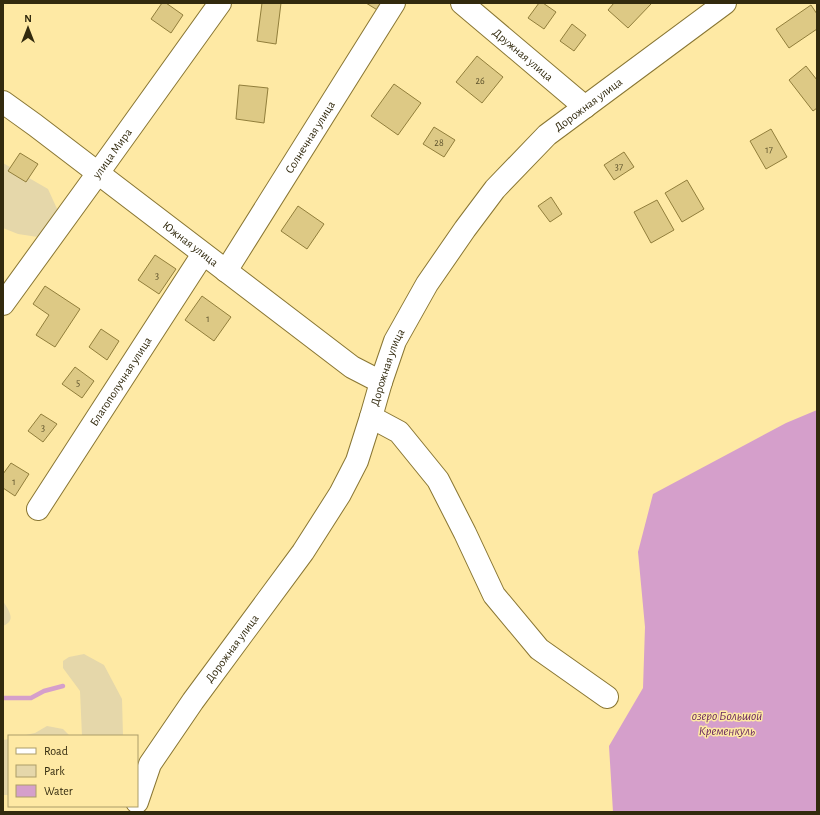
<svg xmlns="http://www.w3.org/2000/svg" width="820" height="815" viewBox="0 0 820 815" font-family="'Alegreya Sans',sans-serif">
	<style>
		.green { fill: #e5d7aa }
		.water { fill: #d59fcb }
		.lines { fill: none; stroke-linecap: round; stroke-linejoin: round }
		.stream { stroke: #d59fcb; stroke-width: 4.5 }
		.building { fill: #ddc985; stroke: #917e3b }
		.minor-casing { stroke: #897633; stroke-width: 24 }
		.minor { stroke: #fff; stroke-width: 22 }
		.labels { text-anchor: middle; stroke-width: 3; stroke-linejoin: round; paint-order: stroke }
		.number-label { font-size: 10px; fill: #5d522c }
		.street-label { font-size: 12px; fill: #322a0e; stroke: #fee9a4 }
		.water-label { font-size: 13px; font-style: italic; fill: #6a2a61; stroke: #fee9a4 }
	</style>
	<rect width="100%" height="100%" fill="#fee9a4"/>
	<!-- green -->
	<path class="green" d="M3,163l45,26 10,22 -7,28 -33,-5 -15,-6z
		M3,601c3,5 11,15 6,21 -2,2 -4,3 -6,4z
		M84,654l20,11 18,34 1,37h-41l-2,-45 -17,-23v-7l6,-4z
		M47,726l16,3 7,7h-49l14,-3z
		M9,739v56h-6v-55z"/>
	<!-- water -->
	<path class="water" d="M817,410v402h-204l-4,-66 34,-58 2,-61 -7,-75 15,-58 133,-71z"/>
	<g class="lines">
		<!-- stream -->
		<path class="stream" d="M3,698h28l13,-7 19,-5"/>
	</g>
	<!-- building -->
	<path class="building" d="M162,3h4l17,12 -12,18 -20,-14z
		M262,3h19l-5,41 -19,-3z
		M366,3h18l-5,8z
		M539,3h4l13,9 -12,17 -16,-11z
		M614,3h36l1,1 -23,24 -20,-18z
		M811,5l6,9v15l-28,19 -13,-19z
		M572,24l14,11 -12,16 -14,-10z
		M477,56l26,21 -21,26 -26,-21z
		M806,66l11,14v28l-4,3 -24,-31z
		M394,84l27,19 -23,32 -27,-19z
		M239,85l29,3 -4,35 -28,-4z
		M434,127l21,13 -11,17 -21,-13z
		M771,129l16,28 -21,12 -16,-28z
		M624,152l10,15 -20,13 -10,-15z
		M20,153l18,11 -12,18 -18,-11z
		M687,180l17,29 -22,13 -17,-29z
		M551,197l11,17 -12,8 -12,-16z
		M657,200l17,30 -23,13 -17,-31z
		M298,206l26,18 -17,25 -26,-18z
		M155,255l21,14 -17,25 -21,-14z
		M45,286l35,23 -25,38 -19,-12 13,-20 -16,-11z
		M202,296l29,21 -17,24 -29,-21z
		M101,329l18,12 -12,19 -18,-13z
		M75,367l19,14 -12,17 -20,-14z
		M41,414l16,10 -14,18 -15,-11z
		M11,463l18,11 -14,22 -12,-8v-14z"/>
	<g class="lines">
		<defs>
			<g id="minor">
				<path id="s1" d="M462,3l123,104"/>
				<path id="s2" d="M3,102l32,23 317,242 29,15"/>
				<path id="s3" d="M226,271l168,-268"/>
				<path id="s4" d="M3,304l95,-131 122,-170"/>
				<path d="M371,417l28,15 39,48 27,53 29,62 45,54 68,48"/>
				<path id="s5" d="M38,509l165,-255"/>
				<path id="s6" d="M137,802l13,-38 43,-63 110,-149 37,-58 17,-33 14,-44 10,-35 14,-41 32,-57 38,-55 30,-40 52,-54 178,-132"/>
			</g>
		</defs>
		<!-- minor casing -->
		<use href="#minor" class="minor-casing"/>
		<!-- minor -->
		<use href="#minor" class="minor"/>
	</g>
	<g class="labels">
		<!-- number labels -->
		<g class="number-label">
			<text x="480" y="84">26</text>
			<text x="439" y="146">28</text>
			<text x="769" y="153">17</text>
			<text x="619" y="170">37</text>
			<text x="157" y="279">3</text>
			<text x="208" y="322">1</text>
			<text x="78" y="386">5</text>
			<text x="43" y="431">3</text>
			<text x="14" y="485">1</text>
		</g>
		<!-- street labels -->
		<g class="street-label">
			<text dy="4" stroke="none"><textPath href="#s1" startOffset="80">Дружная улица</textPath></text>
			<text dy="4" stroke="none"><textPath href="#s6" startOffset="842">Дорожная улица</textPath></text>
			<text dy="4" stroke="none"><textPath href="#s3" startOffset="158">Солнечная улица</textPath></text>
			<text dy="4" stroke="none"><textPath href="#s4" startOffset="186">улица Мира</textPath></text>
			<text dy="4" stroke="none"><textPath href="#s2" startOffset="235">Южная улица</textPath></text>
			<text dy="4" stroke="none"><textPath href="#s6" startOffset="506">Дорожная улица</textPath></text>
			<text dy="4" stroke="none"><textPath href="#s5" startOffset="152">Благополучная улица</textPath></text>
			<text dy="4" stroke="none"><textPath href="#s6" startOffset="182">Дорожная улица</textPath></text>
		</g>
		<!-- water labels -->
		<g class="water-label">
			<text x="727" y="720">озеро Большой<tspan x="727" dy="15">Кременкуль</tspan></text>
		</g>
	</g>
	<!-- border -->
	<rect width="820" height="815" fill="none" stroke="#322a0e" stroke-width="8"/>
	<!-- legend -->
	<rect x="8" y="735" width="130" height="72" fill="#fee9a4" stroke="#ac9d68"/>
	<rect x="16" y="748" width="20" height="6" fill="#ffffff" stroke="#ac9d68"/>
	<text x="44" y="755" font-size="12" fill="#322a0e">Road</text>
	<rect x="16" y="765" width="20" height="12" fill="#e5d7aa" stroke="#ac9d68"/>
	<text x="44" y="775" font-size="12" fill="#322a0e">Park</text>
	<rect x="16" y="785" width="20" height="12" fill="#d59fcb" stroke="#ac9d68"/>
	<text x="44" y="795" font-size="12" fill="#322a0e">Water</text>
	<!-- north arrow -->
	<g transform="translate(28 28)" stroke="#fee9a4" stroke-width="3" paint-order="stroke">
	<path d="M0-3L7 15L0 10L-7 15Z" fill="#322a0e"/>
	<text y="-6" font-size="11" font-weight="bold" text-anchor="middle" fill="#322a0e">N</text>
	</g>
</svg>
